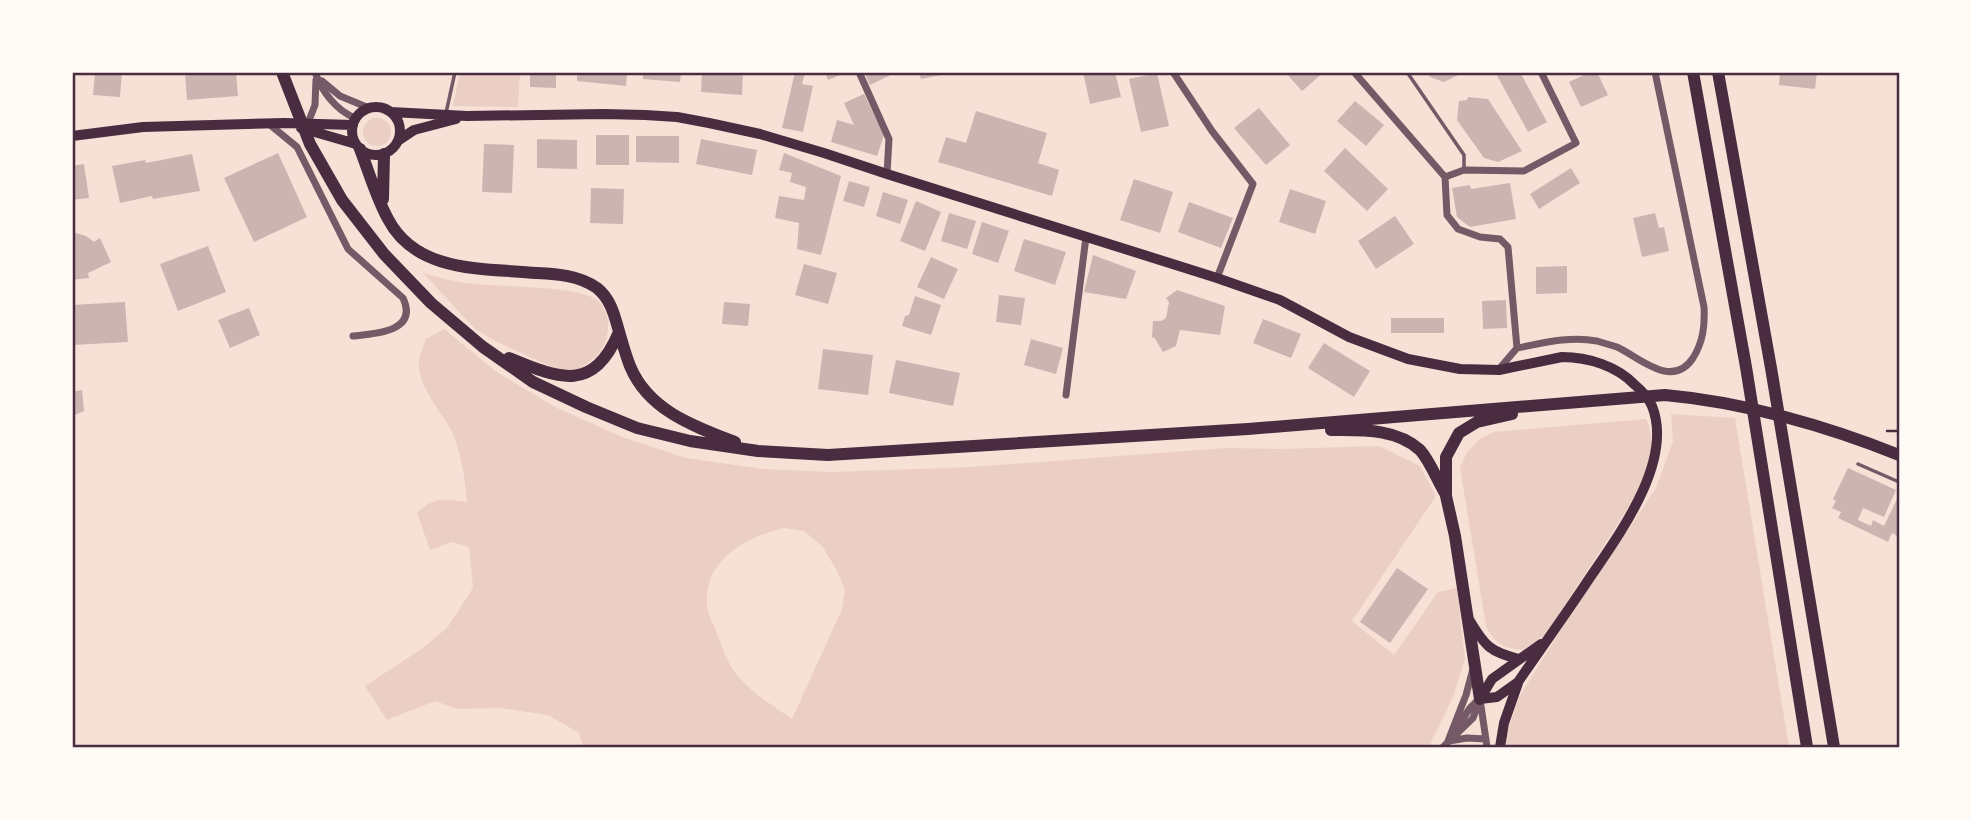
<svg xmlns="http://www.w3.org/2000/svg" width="1971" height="819" viewBox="0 0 1971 819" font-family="Raleway,sans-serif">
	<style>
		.green { fill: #ebcfc5; fill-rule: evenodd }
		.building { fill: #ccb4b1 }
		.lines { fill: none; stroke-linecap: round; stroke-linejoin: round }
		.path { stroke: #4a2c40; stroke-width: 2.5 }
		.service { stroke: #755966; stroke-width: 3.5 }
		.minor { stroke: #755966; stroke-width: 7 }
		.secondary { stroke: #4a2c40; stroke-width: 10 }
		.trunk { stroke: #4a2c40; stroke-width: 12 }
		.motorway { stroke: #4a2c40; stroke-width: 12 }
		.neatline { fill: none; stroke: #4a2c40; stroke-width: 2.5 }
	</style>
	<rect width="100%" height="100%" fill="#f7e1d7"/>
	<!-- green -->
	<path class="green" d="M460,72h60l-2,35 -65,-1z
		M363 132a14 14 0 1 1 28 0a14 14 0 1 1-28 0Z
		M423,273c14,4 28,8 42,10 27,4 114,2 132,17 9,7 12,19 11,29 -2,23 -17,33 -35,44l-21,-6 -57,-26 -20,-12z
		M444,329l54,44 59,35 65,29 64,21 77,11 69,3 139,-5 255,-19 54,1 99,-3 41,20 16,30 -84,125 42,34 44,-63 19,-4 8,71 -12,38 -24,50h-846l-4,-14 -31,-18 -49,-7 -42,1 -22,-8 -48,19 -22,-34 55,-36 27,-22 26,-40 -4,-41 -18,-5 -21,8 -13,-37c17,-17 29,-14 50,-11 -2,-23 -6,-53 -17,-74 -11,-19 -34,-45 -31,-68 1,-7 5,-15 7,-21zM783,528l21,3 18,15 14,23 9,21 -3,19 -50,110c-19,-13 -40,-26 -55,-44 -9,-11 -16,-30 -21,-44 -3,-8 -8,-17 -9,-25 -4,-46 38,-68 76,-78z
		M1671,414l64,4 54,329h-283v-10l13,-40 36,-58 101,-151 17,-47z
		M1646,419c13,25 -1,57 -12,80l-88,135 -23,16c-20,-2 -28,-6 -37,-24l-26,-158 7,-16 14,-14 12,-6z"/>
	<!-- building -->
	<path class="building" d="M95,72h27l-2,25 -27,-2z
		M185,72h51l2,24 -51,4z
		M530,72h26v16l-26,-1z
		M577,72h50l-1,14 -49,-5z
		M643,72h38l-1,10 -37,-3z
		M702,72h41l-1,23 -41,-3z
		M795,72h10l-3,12 11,2 -10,46 -21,-4z
		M825,72h23l-20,8z
		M864,72h33l-27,13z
		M919,72h33v1l-31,6z
		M1083,72h32l6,25 -31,7z
		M1285,72h39l-22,19z
		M1426,72h38l-20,10 -14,-5z
		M1495,72h25l27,50 -19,10z
		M1590,72h7l11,23 -27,12 -12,-25z
		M1780,72h37l-2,17 -36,-4z
		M1157,73l12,53 -28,6 -12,-53z
		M864,94l20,41 -7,21 -46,-14 6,-22 17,5 -10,-22z
		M1468,97l20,2 34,52 -24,11 -14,-4 -27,-38 2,-19 8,-1z
		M1355,101l29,24 -18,21 -29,-25z
		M1259,108l31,37 -24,20 -32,-37z
		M976,111l71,22 -9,30 21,7 -7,26 -114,-34 8,-25 20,6z
		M596,135h33v30h-33z
		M636,136h43v27l-43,-1z
		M537,139l40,1v29l-40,-1z
		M701,139l56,11 -5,25 -56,-11z
		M484,144l30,1 -2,48 -30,-1z
		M1345,148l43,41 -21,22 -43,-40z
		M278,153l29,64 -53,25 -30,-64z
		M784,153l57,23 -20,79 -24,-6 2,-26 -24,-5 4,-22 25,4 2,-13 -16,-5 2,-9 -13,-3z
		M192,154l8,37 -47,8 -1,-3 -32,7 -8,-37 33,-6 1,3z
		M84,164l5,34 -17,2v-34z
		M1571,168l9,15 -41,26 -9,-15z
		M1134,179l39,13 -13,41 -40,-13z
		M849,181l21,6 -6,20 -21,-6z
		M1510,183l6,36 -46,8 -13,-10 -5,-29 18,-3 1,4z
		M591,188l33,1 -1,35 -33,-1z
		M1290,189l36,12 -11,33 -36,-12z
		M883,192l25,8 -8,24 -24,-8z
		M916,201l25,11 -16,39 -25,-10z
		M1189,202l44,16 -12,30 -43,-16z
		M949,213l27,8 -9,28 -26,-8z
		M1655,213l4,15 5,-1 5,24 -27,6 -9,-39z
		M1395,216l19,28 -38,25 -18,-28z
		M982,222l27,9 -11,32 -26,-9z
		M76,233l10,3 8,6 6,-4 11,24 -23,11 1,5 -17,2v-45z
		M1024,239l42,13 -11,33 -41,-14z
		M208,246l18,46 -48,19 -18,-47z
		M1093,255l43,16 -10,28 -42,-7z
		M931,257l27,12 -14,30 -27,-12z
		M804,264l33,9 -9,31 -33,-9z
		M1567,266v27l-31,1v-27z
		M1177,290l48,16 -5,29 -40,-5 -4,16 -13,6 -9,-15 -2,1 1,-17h8l5,-3 3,-16 -3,-4z
		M999,295l26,3 -4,27 -25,-3z
		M915,296l26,9 -10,30 -29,-9 3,-10 4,-1z
		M1506,300l1,28 -24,1 -1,-28z
		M125,302l3,40 -56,3v-40z
		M724,302l26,2 -2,22 -26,-2z
		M249,308l11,27 -30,13 -12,-28z
		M1391,318h53v15h-53z
		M1263,319l38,15 -10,24 -38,-15z
		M1031,339l32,9 -7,26 -32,-9z
		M1324,343l46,28 -16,26 -46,-29z
		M823,349l50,6 -5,40 -50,-6z
		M896,360l64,13 -7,33 -64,-13z
		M82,390l2,21 -12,5v-24z
		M1848,468l48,22 -12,27 -21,-9 -5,12 13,6 2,-6 11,6 15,-31v42l-7,-4 -4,9 -50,-24 3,-6 -9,-4 4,-7 -3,-2z
		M1397,568l31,21 -38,54 -30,-21z"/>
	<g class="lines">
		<!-- path -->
		<path class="path" d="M1887,431h12"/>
		<!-- service -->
		<path class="service" d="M1407,72l57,83v15
			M446,113l9,-41
			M1858,464l41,18"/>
		<!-- minor -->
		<path class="minor" d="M315,72c7,20 21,38 40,46
			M859,72l30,67 -2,35
			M1173,72l39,59 41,53 -36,94
			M1354,72l91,105 2,38 11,14 22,8 20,2 8,8 9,101
			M322,81l18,15 29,12
			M308,123l7,-18 1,-25
			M269,124l28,23 51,102 55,49c16,34 -29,36 -50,38
			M1445,177l19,-7 60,1 52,-28 -35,-71
			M1517,348c26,-5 52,-12 80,-7 6,2 14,4 20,6 22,10 55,43 76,11 10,-16 12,-32 11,-51l-49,-235
			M1499,369l18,-21
			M1066,395l20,-158
			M1480,699l7,48
			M1456,729l14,-21 6,-6
			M1448,741l18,-46 7,-26
			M1449,741l18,-3 19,1
			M1443,747l30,-29 7,-19"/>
		<!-- secondary -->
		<path class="secondary" d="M352 131a24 24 0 1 1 48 0a24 24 0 1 1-48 0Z
			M391,112l76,4 137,-2 41,1 32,2 32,6 51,11 64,19 63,21 330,104 63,22 69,37 59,22 52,10 39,1 63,-13c26,0 55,9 73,28 6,5 14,14 17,21 23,57 -37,134 -67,179 -22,33 -45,65 -67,97l-21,15 -17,2
			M301,128l55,16
			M72,136l71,-9 141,-4 69,2
			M399,140l15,-10 42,-11
			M1470,621c15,25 20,31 49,38
			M1480,699l12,-20 49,-35
			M1500,747l4,-24 14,-40"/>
		<!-- trunk -->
		<path class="trunk" d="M282,72l28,72 32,56 42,54 47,49 52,44 50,35 53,25 51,21 53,13 68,10 70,4 420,-26 417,-34c78,7 162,31 234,60
			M360,149c9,23 16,48 28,70 28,54 95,49 148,54 20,1 43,2 61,15 15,12 18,30 23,47 3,10 6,21 10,31 18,44 63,60 105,76
			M383,199l1,-45
			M509,358c51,21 84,35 110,-26
			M1331,430c30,0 65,-2 89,20 10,11 17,30 25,43
			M1480,699l-25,-163 -9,-40v-39l13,-24 18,-11 35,-8"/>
		<!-- motorway -->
		<path class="motorway" d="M1693,72l53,295 61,380
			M1718,72l53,296 63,379"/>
	</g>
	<!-- border -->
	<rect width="1971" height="819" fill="none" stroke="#fffaf5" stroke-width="147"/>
	<rect x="74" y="74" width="1824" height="672" class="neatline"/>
</svg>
